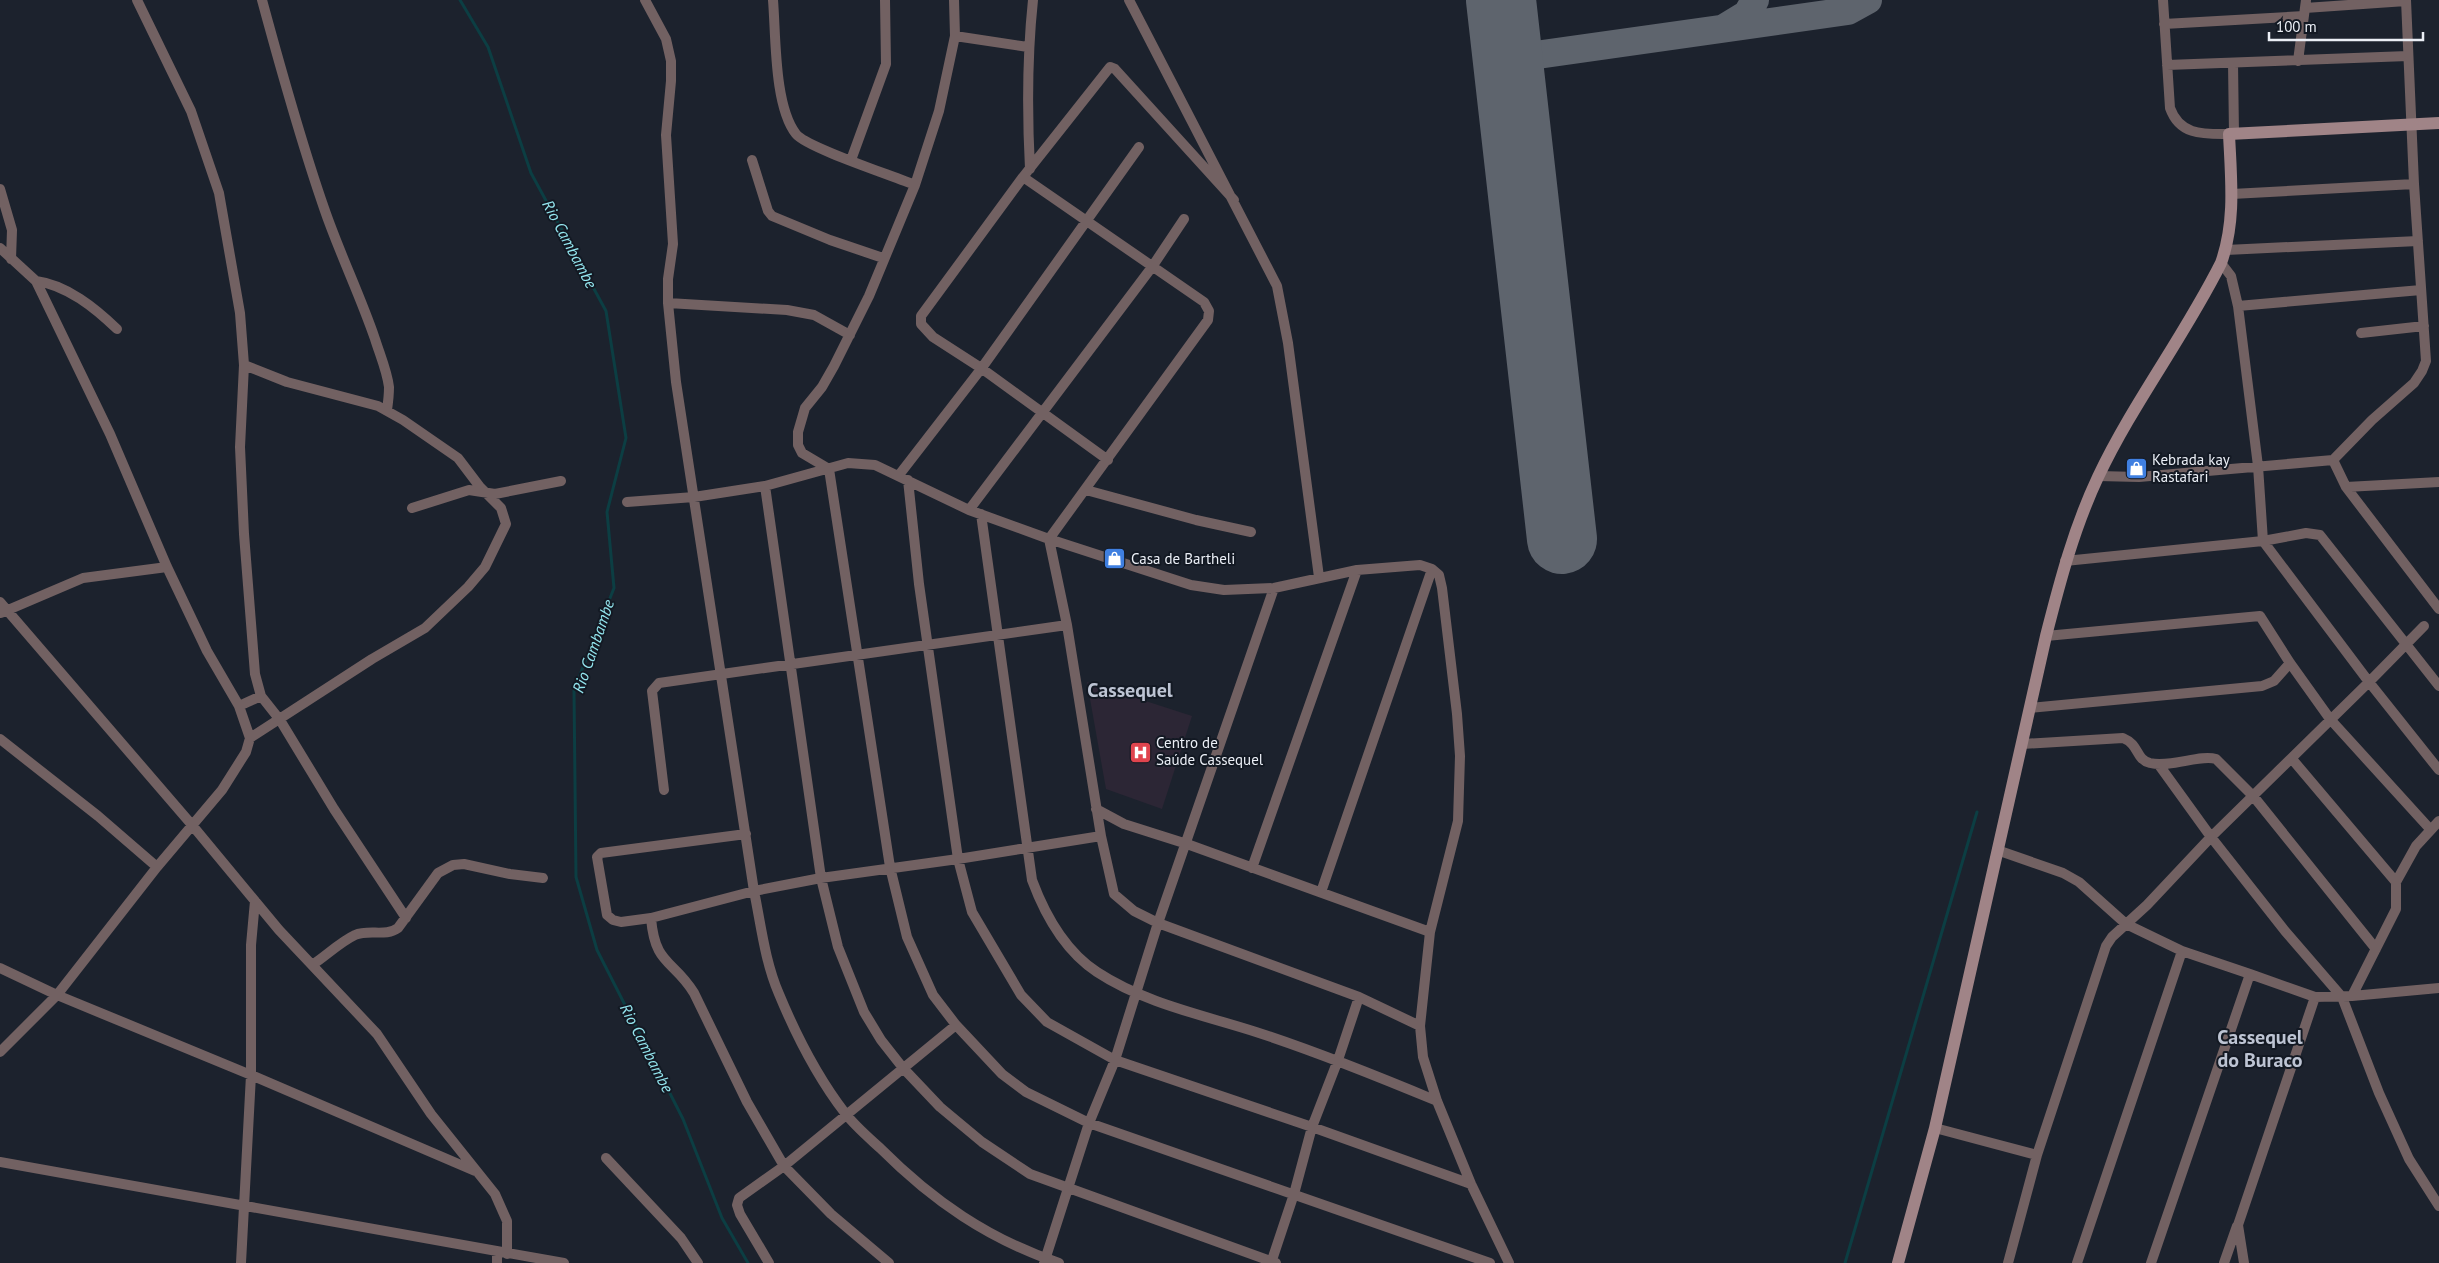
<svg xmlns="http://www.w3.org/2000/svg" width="2439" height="1263" viewBox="0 0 2439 1263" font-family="'PT Sans',sans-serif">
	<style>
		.medical { fill: #2c2635 }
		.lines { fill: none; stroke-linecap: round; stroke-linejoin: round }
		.stream { stroke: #0c3e43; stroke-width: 3 }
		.taxiway { stroke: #5e646d; stroke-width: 28 }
		.runway { stroke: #5e646d; stroke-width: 70 }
		.street { stroke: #726162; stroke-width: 10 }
		.secondary { stroke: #a08487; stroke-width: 12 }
		.labels { text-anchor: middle; stroke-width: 4; stroke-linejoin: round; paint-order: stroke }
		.poi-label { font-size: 15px; fill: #ebeff6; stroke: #131923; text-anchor: start }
		.water-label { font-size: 16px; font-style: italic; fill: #94e6ef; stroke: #131923 }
		.district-label { font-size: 20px; font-weight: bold; fill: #bdc4d3; stroke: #131923 }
	</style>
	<rect width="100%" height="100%" fill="#1c222d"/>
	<!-- medical -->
	<path class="medical" d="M1087,682l105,34 -30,93 -56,-20z"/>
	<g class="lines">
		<!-- stream -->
		<path class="stream" d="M460,0l28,47 43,126 75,138 20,127 -19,74 7,76 -40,102 2,187 21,73 86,169 39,99 26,45
			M1845,1263l132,-451"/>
		<!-- taxiway -->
		<path class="taxiway" d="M1724,28l23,-14 8,-14
			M1508,59l340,-48 20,-11"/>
		<!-- runway -->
		<path class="runway" d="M1501,0l61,539"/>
		<!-- street -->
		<path class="street" d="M262,0c19,70 38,139 62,208 15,44 36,87 51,131 5,16 12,32 14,48 0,7 -1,16 -2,23
			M645,0l21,39 5,22v20l-5,54 7,109 -5,35v24l8,79 78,509c7,34 11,71 25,103 17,41 39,84 66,119 10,13 23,24 35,35 53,53 108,91 179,115
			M773,0c3,36 1,106 23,134 11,14 98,42 119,51
			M954,0l1,36 -16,75 -24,74 -46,111 -35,70 -12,21 -17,21 -7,24v13l4,8 27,16 61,398 17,70 26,58 23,30 46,49 24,18 63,31 401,140
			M1129,0l148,286 11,57 31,234
			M2163,0l7,108c10,28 34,26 59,26
			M2305,8l101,-7
			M2164,24l140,-8
			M955,36l73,11
			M2298,61l8,-61
			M2233,63l1,71
			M2167,65l241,-9
			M752,160l16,51 4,5 58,24 53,18
			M851,160l35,-96 -1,-64
			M1030,169c-3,-57 -3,-112 3,-169
			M1023,177l181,125 5,9 -1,9 -159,219 18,86 34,211 13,58 20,17 24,12 201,74 61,29
			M0,189l12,41 -1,29
			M2232,194l182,-10
			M0,248l36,33 74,153 57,133 40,84 32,55
			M2226,250l192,-9
			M36,281c31,4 59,27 81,48
			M668,303l119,7 27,5 36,20
			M2238,306l183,-16
			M2361,333l63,-7
			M244,365l43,17 91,24 25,14 55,38 22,29 21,21 5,16 -21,43 -17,20 -43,41 -53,31 -122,79
			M1108,460l-127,-92 -48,-31 -12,-13v-8l102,-139 87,-110 5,2 119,131
			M2333,460l13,27 93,122
			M899,475l82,-106 158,-222
			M2098,476l41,1 194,-17 39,-40 42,-37 8,-12 4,-10 -12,-177 -8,-184
			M908,480l11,104 39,275 14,53 49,83 26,27 68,38 197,67 159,57
			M765,486l56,392 17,69 26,65 17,28 22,28 37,39 42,35 48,32 246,89
			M2346,487l93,-5
			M1086,490l110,30 55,12
			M627,502l67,-5 71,-11 83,-23 27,2 94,45 80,29 142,46 33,5 50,-2 83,-18 63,-5 12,4 7,6 3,13 15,126 3,42 -2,65 -28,111 -10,94 3,31 14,44 34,83 38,79
			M412,508l57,-18 26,4 66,-13
			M969,510l183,-243 32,-48
			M981,514l51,366c13,35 33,71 65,92 47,31 106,43 159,60 62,20 121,44 181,69
			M2065,561l198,-20 43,-8 14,2 119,151
			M0,602l192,223 87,105 98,104 54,80 64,80 12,27v33
			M1,613l82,-35 84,-11
			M2424,626l-55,56 70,88
			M2046,636l214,-20 30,47 40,56 100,110
			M261,696l19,24 54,89 72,109
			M2030,708l232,-22 12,-5 16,-18
			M0,739l98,77 59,51
			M2022,744l101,-6c17,7 12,21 27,25 21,5 50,-9 66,-4l38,38 122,152
			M2292,759l104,123
			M2159,765l52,72 74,94 57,66 37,96 30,66 30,47
			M664,790l-12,-99 7,-8 408,-58
			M1096,809l28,15 63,20 243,88
			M746,834l-145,19 -4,4 10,58 6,5 8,2 30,-4 103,-27 67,-13 137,-19 143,-23
			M1997,850l66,23 16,9 47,42 56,27 -105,312
			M1252,868l105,-298
			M1321,892l111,-323
			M651,918c4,48 22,41 43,75l53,109 37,64 47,48 58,49
			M312,965c14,-9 28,-23 43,-30 14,-6 31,2 43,-7l40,-55 15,-8 11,-1 46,10 33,4
			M0,968l57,27 194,80 224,96
			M2352,996l87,-8
			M2315,997l37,-1 44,-87v-27l20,-36 23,-25
			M0,1052l57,-57 100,-128 65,-77 24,-38 4,-14 -11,-32 22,-10 -6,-22 -11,-140 -4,-87 4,-82 -4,-52 -21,-120 -28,-82 -54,-111
			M1935,1128l102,27
			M606,1158l75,80 17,25
			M0,1162l564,101
			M497,1252v11
			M241,1263l10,-188v-130l4,-44
			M769,1263l-29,-49 -3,-9 2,-7 45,-32 172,-141
			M1044,1263l45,-140 26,-63 43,-137 116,-335
			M1271,1263l23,-69 18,-67 26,-67 21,-63
			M2008,1263l29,-108 69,-209 6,-9 35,-32 64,-68 158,-155 -106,-141 -5,-75 -20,-160 -7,-30 -10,-13
			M2151,1263l99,-289 -68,-23
			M2224,1263l13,-37
			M2244,1263l-6,-38 77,-228 -65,-23"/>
		<!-- secondary -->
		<path class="secondary" d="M1898,1263l37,-135 111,-492c14,-55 28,-108 52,-159 35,-74 86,-140 123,-214 15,-42 10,-85 8,-129l210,-11"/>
	</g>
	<!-- icons -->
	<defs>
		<symbol id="shop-square" viewBox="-11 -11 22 22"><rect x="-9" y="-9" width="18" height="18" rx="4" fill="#3f7fe0" stroke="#131923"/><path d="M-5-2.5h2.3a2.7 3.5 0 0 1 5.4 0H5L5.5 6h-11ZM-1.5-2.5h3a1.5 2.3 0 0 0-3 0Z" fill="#fff"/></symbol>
		<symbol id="hospital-square" viewBox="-11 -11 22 22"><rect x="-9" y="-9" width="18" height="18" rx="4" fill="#e0444e" stroke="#131923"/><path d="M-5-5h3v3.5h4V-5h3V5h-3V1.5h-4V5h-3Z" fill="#fff"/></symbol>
	</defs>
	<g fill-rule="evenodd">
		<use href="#shop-square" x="2124" y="456" width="25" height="25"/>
		<use href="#shop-square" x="1102" y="546" width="25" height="25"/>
		<use href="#hospital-square" x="1128" y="740" width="25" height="25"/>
	</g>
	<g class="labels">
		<!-- poi labels -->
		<g class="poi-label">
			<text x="2152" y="465">Kebrada kay<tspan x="2152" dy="17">Rastafari</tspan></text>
			<text x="1131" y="564">Casa de Bartheli</text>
			<text x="1156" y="748">Centro de<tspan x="1156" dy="17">Saúde Cassequel</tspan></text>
		</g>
		<!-- water labels -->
		<g class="water-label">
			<text transform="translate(570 244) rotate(62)" y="6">Rio Cambambe</text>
			<text transform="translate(593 646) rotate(-71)" y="6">Rio Cambambe</text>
			<text transform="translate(647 1048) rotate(63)" y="6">Rio Cambambe</text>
		</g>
		<!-- district labels -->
		<g class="district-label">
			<text x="1130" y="697">Cassequel</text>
			<text x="2260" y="1044">Cassequel<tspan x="2260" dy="23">do Buraco</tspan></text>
		</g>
	</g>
	<!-- scale -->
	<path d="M2269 32v8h154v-8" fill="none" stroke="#ebeff6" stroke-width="2.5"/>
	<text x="2276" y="32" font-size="15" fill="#ebeff6" stroke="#131923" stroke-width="4" paint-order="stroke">100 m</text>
</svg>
